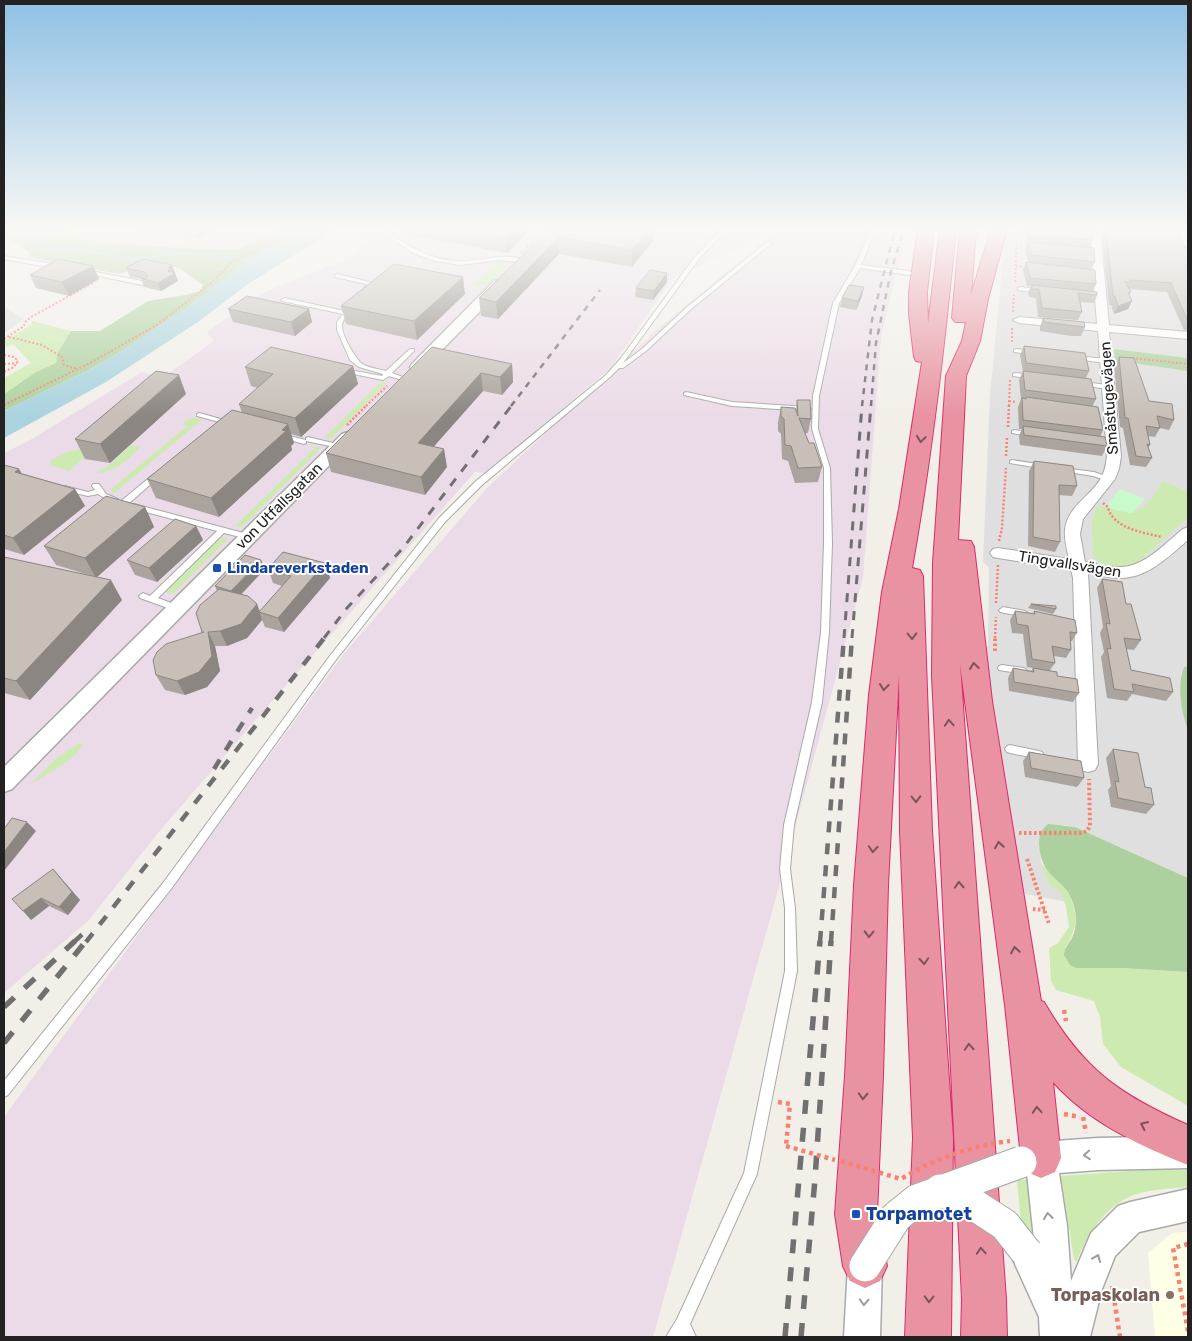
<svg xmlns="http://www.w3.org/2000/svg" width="1192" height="1341" viewBox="0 0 1192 1341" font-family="Rubik,sans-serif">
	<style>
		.residential { fill: #e0dfdf }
		.industrial { fill: #ebdbe8 }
		.education { fill: #ffffe5 }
		.grass { fill: #cdebb0 }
		.forest { fill: #add19e }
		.park { fill: #c8facc }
		.water { fill: #aad3df }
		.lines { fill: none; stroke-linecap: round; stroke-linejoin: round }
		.stream { stroke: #aad3df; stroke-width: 3 }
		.service-casing { stroke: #a9a9a9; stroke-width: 2 }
		.minor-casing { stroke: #a9a9a9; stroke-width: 2 }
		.tertiary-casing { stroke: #a9a9a9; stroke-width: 3 }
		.motorway-casing { stroke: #dc2a67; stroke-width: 2 }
		.path-far3 { stroke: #fa8072; stroke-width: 2; stroke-dasharray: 2 2; stroke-linecap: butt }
		.path-far2 { stroke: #fa8072; stroke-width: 2.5; stroke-dasharray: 2 2; stroke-linecap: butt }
		.path-far1 { stroke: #fa8072; stroke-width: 4; stroke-dasharray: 2.5 2.5; stroke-linecap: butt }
		.path { stroke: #fa8072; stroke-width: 4.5; stroke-dasharray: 4 4; stroke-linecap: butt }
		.service { fill: #fff; fill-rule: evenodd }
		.minor { fill: #fff; fill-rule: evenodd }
		.tertiary { fill: #fff; fill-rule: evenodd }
		.motorway { fill: #e892a2; fill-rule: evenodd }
		.rail-far3 { stroke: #707070; stroke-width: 2.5; stroke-dasharray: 6 6; stroke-linecap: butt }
		.rail-far2 { stroke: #707070; stroke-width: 3; stroke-dasharray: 9 9; stroke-linecap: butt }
		.rail-far1 { stroke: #707070; stroke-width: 4.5; stroke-dasharray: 11 11; stroke-linecap: butt }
		.rail { stroke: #707070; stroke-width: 5.5; stroke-dasharray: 14 14; stroke-linecap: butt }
		.tertiary-bridge-casing { stroke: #a9a9a9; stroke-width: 33; stroke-linecap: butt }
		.path-bridge { stroke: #fa8072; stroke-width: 4.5; stroke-dasharray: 4 4; stroke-linecap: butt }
		.tertiary-bridge { stroke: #fff; stroke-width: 31 }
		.wall { fill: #aba49e }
		.shaded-wall { fill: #8b8681 }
		.building { fill: #c7bfb8; stroke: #8b8681 }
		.oneway { stroke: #7b545c }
		.oneway2 { stroke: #9c9c9c }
		.transit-dot { fill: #1a4fb4; stroke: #fff; stroke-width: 2 }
		.education-dot { fill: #8d6e63; stroke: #fff; stroke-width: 2 }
		.labels { text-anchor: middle; stroke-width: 4; stroke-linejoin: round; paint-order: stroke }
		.street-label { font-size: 15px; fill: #222; stroke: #fff }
		.transit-label { font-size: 15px; font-weight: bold; fill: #164399; stroke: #fff; text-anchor: start }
		.near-transit-label { font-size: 18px; font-weight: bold; fill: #164399; stroke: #fff; text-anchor: start }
		.near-education-label { font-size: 18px; font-weight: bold; fill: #785e54; stroke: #fff; text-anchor: end }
	</style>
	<rect width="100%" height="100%" fill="#f2efe9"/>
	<!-- residential -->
	<path class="residential" d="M62,229h220l-46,21 -70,-3 -84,-7z
		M1004,229h184v129l-74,-9 74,22v295l-4,1 -3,8 2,35 5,20v148l-113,-51 -11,-2 -25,12 2,26 32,40 -58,-11 -31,-243 4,-3 1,-79 -6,-5 7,-166 14,-148 -4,-2z
		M4,307l20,12 -20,14z"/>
	<!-- industrial -->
	<path class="industrial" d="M368,229h401l-33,20 -64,30 -62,90 -125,104 -10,-1 -209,236 -108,125 -70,88 -84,72v-540l26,-13 112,-68 20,6 52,-37 -7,-9 58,-40 79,-32 26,-20 -10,-5z
		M779,229h128l-26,108 -18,241 -95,348 -115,411h-649v-220l342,-466 141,-163 169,-158z"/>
	<!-- education -->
	<path class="education" d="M1188,1232v105h-33l-7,-84 24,-20z"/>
	<!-- grass -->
	<path class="grass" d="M499,261l10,3 -23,22 -14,-1z
		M32,321l39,10 -13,21 -2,11 -20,9 -32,22v-16l27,-15 -17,-18 -10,2v-6l27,-16z
		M384,381l3,2 -56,56 -7,-1 56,-55z
		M192,418l11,1 -91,76 -1,-6 75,-62 -3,-5z
		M131,445l9,2c-12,14 -25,25 -44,26l15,-9z
		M306,445l15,3 -77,77 -4,2 -5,-1 79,-77z
		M95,448l-26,23 -19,-6 1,-5 18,-9z
		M1163,481l25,11v25l-49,44c-14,7 -35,9 -46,-5l-1,-37 6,-14c40,13 43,10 65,-24z
		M224,537l4,2 -55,55 -8,-2 52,-51z
		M80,743h2c-3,17 -40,33 -54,43l31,-30z
		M1041,863c7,9 17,16 24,26 14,19 14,39 0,58l11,21h46l66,4v134l-67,-39 -18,-23 -3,-27 -6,-16 -38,-11 -5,-9 -2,-33 9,-5 11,-16 -3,-21 -7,-17 -9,-2z
		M1142,1170h46v17c-20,2 -43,2 -61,11 -23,11 -42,40 -50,63l-3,-1 -13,-84z
		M1031,1179l4,63 -14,-19 -4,-43z"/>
	<!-- forest -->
	<path class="forest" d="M4,229h58l20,11 84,7 70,3 46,-21h20l-54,32 -61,47 -65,43 -33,19 -85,41v-17l32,-22 20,-9 2,-11 13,-21h29l48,-30 38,-6 14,-4 3,-6 -24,-17 -25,-5 -35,11 -90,-17v-5l-16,-11 -9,-2z
		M1114,349l74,9v13l-69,-10 -4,-1z
		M1188,666v64c-7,-18 -11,-45 -4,-63z
		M1048,824l27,3 113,51v94l-66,-4h-46l-6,-3 -6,-10c1,-8 4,-11 8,-17 5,-10 5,-25 1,-35 -9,-27 -32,-23 -34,-59 0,-9 2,-14 9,-20z"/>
	<!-- park -->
	<path class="park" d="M1120,489l25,10 -13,14 -13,-2 -13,-5z"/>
	<!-- water -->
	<path class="water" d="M302,229h34l-88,55 -50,38 -92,60 -102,56v-27l85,-41 33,-19 65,-43 61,-47z"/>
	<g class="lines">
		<!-- stream -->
		<path class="stream" d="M19,229l3,1 2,8c11,1 19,0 21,12l3,1 28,-3 57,12 49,-7 70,8
			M4,231l9,-2"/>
		<defs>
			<path id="service" d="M387,229h5l-2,5c24,15 41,26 70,27 21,1 45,-10 65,0l-3,2 -22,-3 -39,5 -26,-4 -20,-7 -30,-19z
				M722,229h5l-29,31 -75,103 19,-14 44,-41 81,-66 5,1 -82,67 -44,41 -23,17h-4l-9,9 -128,108 -37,37 -110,139 -164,228 -163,206 -4,2v-16l159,-198 166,-226 110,-139 37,-37 130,-106 15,-17 73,-100z
				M871,229h5l-15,36 48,6 3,2 -3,2 -49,-7 -21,35 -20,93 -1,33 12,39 2,75 -3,89 -7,70 -28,123 -4,44 5,39 2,63 -40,203 -67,150 6,13h-30l11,-18 67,-146 41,-202v-63l-5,-39 4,-44 28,-123 9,-70 3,-89v-75l-12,-39 1,-33 20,-93 22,-37z
				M4,256l55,9 3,2 -3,2 -55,-10z
				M86,270l61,12 3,2 -3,2 -63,-13v-2z
				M337,274l33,8 3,3 -6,7h-4l-1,-1 5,-6 -1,-1 -31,-7v-2z
				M1020,287l20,2 3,2 -3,2 -22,-3v-2z
				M284,298l61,13 3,-3h4l1,1c-4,5 -10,9 -11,16 -1,9 14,36 22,40 6,3 15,4 22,6l24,-22h4v2l-22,22 16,6 -3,2 -16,-5 -6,4 -30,-6 -1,-1 3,-2 27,5 1,-2 -24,-7 -9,-7 -13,-30v-8l6,-8 -61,-13 -1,-1z
				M1016,349l18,2 3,2 -3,2 -20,-3v-2z
				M1076,356l30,3 3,2 -3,2 -32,-4v-2z
				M1015,373l17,2 3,2 -3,2 -19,-3v-2z
				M1082,382l26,3 3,2 -3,2 -28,-4v-2z
				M686,392l46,10 76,5 3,2 -3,2 -76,-5 -48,-11v-2z
				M199,413l33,9 1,1 -3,2 -33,-9v-2z
				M1014,430l17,2 3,2 -3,2 -19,-3v-2z
				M281,434l25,6v-2l2,-1 33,8 1,1 -3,2 -33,-7v2l-2,1 -25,-7v-2z
				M1012,460l32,5 3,2 -3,2 -34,-6v-2z
				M1064,468l30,4 19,7 -4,2 -16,-5 -31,-5 -2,-1z
				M154,474h4l2,2 -33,29h-6v-4z
				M93,484h6l7,10 12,5v4l-9,-2 -11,-7 -10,2 -26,-6 -1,-2 4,-2 23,6 7,-2 -3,-4z
				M131,504h3l117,31 1,2 -4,2 -24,-6 -66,65 21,8 1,2 -1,2 -3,1 -36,-13 -1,-2 4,-3 7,3 67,-65 -86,-23z
				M1003,607l22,4 4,3 -4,3 -25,-5 -1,-2z
				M1002,665l22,3 4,3 -4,3 -25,-4 -1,-2 1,-2z
				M1010,745l29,6 3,1 2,3 -2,3 -3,1 -29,-6 -3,-1 -2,-3 2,-3z"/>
			<path id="minor" d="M1090,229h10l9,96 79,7v7l-79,-7 12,124 -2,13 -4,10 -32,40 -3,15 5,28c11,2 24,6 35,5 25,0 45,-24 63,-38l5,-2v13c-20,17 -41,39 -70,38 -10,0 -20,-3 -30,-5l10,191 -3,6 -7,2 -7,-2 -3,-6 -5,-186 -2,-8 -73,-12 -5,-1 -3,-4 3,-4 5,-1 71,11c-2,-9 -5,-20 -4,-30 3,-23 26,-33 36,-51 4,-7 5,-14 6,-22l-9,-125 -79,-8 -6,-3 6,-3 78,7z
				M1172,229h10l6,12v16l-5,-3z"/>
			<path id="tertiary" d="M499,280l7,4 -2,3 -82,83h-10l-2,-3 2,-3 82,-83z
				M348,432l6,2 2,3 -2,3 -342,349 -8,3v-25l338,-333z
				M1188,1136v32l-90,2 -39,3 8,53 4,55 20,-48 27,-27 12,-4 58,-13v32l-49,11 -24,24 -13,33 -12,48h-50l-1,-20 -29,-64 5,-12 12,-5 7,3 -7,-66 -4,-2 -5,-11 5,-11 18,-7 57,-4z
				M865,1249l12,5 5,12 -2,71h-36l4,-71 5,-12z"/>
			<path id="motorway" d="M918,229h16l-7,63 1,32 12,-95h16c-11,113 -24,227 -44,339l8,2 3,6 9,255 21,307 -2,199h-46l8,-199 -13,-307 -1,-156 -11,210 -5,191 -6,138 10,52 -7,15 -15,7 -15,-7 -7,-15 -8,-52 10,-138 9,-191 15,-190 13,-103 17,-83 23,-147 -6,-1 -2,-4 -5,-43v-22z
				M960,229h16l-5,66 20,-66h16l-19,70 -8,42 -14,35 -8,164 13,1 3,6 18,154 49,300 3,1c39,67 74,92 144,123v40c-50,-20 -99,-43 -135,-83l8,76 -6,14 -14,6 -14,-6 -6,-14 -16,-153 -45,-341 46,635 1,38h-46l1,-38 -30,-623 1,-113 13,-187 16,-35 4,-19h-11l-3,-4z"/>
		</defs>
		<!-- service casing -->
		<use href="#service" class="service-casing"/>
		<!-- minor casing -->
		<use href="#minor" class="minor-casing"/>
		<!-- tertiary casing -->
		<use href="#tertiary" class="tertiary-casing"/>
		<!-- motorway casing -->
		<use href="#motorway" class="motorway-casing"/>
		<!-- path-far3 -->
		<path class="path-far3" d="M1016,246l7,1
			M521,253l24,-24
			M1016,266l7,1
			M1015,282l2,-53
			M1013,312l1,-17
			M1012,328v16
			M9,337l33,8 20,12 2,8 13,4
			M4,339l20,-13 1,-4 6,-5 62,-34
			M4,355l10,2 4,4 -4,6 -10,5
			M1132,358l56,6
			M4,364l13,-1
			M1009,401l7,1
			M4,405l88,-43 66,-38 53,-41 22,-22 22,-10 33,-22
			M366,406l21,-20
			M1009,406l1,-26"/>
		<!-- path-far2 -->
		<path class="path-far2" d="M347,425l20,-20
			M1008,427l1,-22
			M1006,456l1,-18
			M1103,503l5,4c4,21 36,26 54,30
			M999,541l3,-13 4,-60
			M996,603l2,-38
			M995,638l1,-21"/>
		<!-- path-far1 -->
		<path class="path-far1" d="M995,651v-14
			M1019,833h63l5,-2 3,-5 -1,-47
			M1027,859l22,65
			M1033,909l12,1"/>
		<!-- path -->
		<path class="path" d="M1064,1010l2,11
			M778,1102l12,2 -4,42
			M1064,1114l16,3
			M1083,1117l3,16
			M1188,1244l-15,4 15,83
			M1112,1286l8,51"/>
		<!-- service -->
		<use href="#service" class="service"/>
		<!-- minor -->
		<use href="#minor" class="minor"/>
		<!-- tertiary -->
		<use href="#tertiary" class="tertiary"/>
		<!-- motorway -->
		<use href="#motorway" class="motorway"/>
		<!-- rail-far3 -->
		<path class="rail-far3" d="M511,406l89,-116
			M862,406l10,-86 23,-91
			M871,406l5,-63 15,-72 13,-42"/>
		<!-- rail-far2 -->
		<path class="rail-far2" d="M324,638l23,-30 56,-60 109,-143
			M844,638l18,-233
			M852,638l19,-233"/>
		<!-- rail-far1 -->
		<path class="rail-far1" d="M214,769l38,-61
			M74,942l15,-14
			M86,942l239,-305
			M820,942l24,-305
			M831,942l21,-305"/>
		<!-- rail -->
		<path class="rail" d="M4,1007l71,-66
			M4,1043l82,-102
			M785,1337l35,-396
			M801,1337l14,-158 16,-238"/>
		<defs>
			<path id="tertiary-bridge" d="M940,1190l36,16 29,19 22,28
				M865,1266l31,-49 21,-17 104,-38"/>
		</defs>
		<!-- tertiary-bridge casing -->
		<use href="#tertiary-bridge" class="tertiary-bridge-casing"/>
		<!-- path-bridge -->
		<path class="path-bridge" d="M786,1146l49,14
			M841,1161l60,18c35,-21 69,-33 109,-38"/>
		<!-- tertiary-bridge -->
		<use href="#tertiary-bridge" class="tertiary-bridge"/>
	</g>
	<!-- wall -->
	<path class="wall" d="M132,229h83l-17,9 -14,-4 -28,-1 -4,2z
		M400,229h131l-24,24 -106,-20z
		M549,229l104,12 -21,26 -73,-13 -61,65 -17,-3 -2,-18z
		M1024,229h68l1,11 -3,8 5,14 -4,7 5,15 -3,7 4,4 -3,8 -14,-1 2,10 -4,8 -40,-3 -2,-19 -7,-1 -1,-4 3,-7h-4l-4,-16 3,-8h2l-3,-12 2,-7z
		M1101,229h77l7,18 3,1v83l-4,-1 -17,-38 -38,-3 2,3 -2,3 3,6 -4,8 -14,5 -3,-9h-2z
		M1184,229h4v9z
		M172,265l6,16 -17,10 -17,-4 -3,-8 -11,-2 -4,-9z
		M93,266l6,13 -30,17 -33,-8 -6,-13z
		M667,282l-14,18 -18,-3 1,-9z
		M864,287l-2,9 -6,14 -16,-3 2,-9z
		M465,294l-48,46 -71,-16 -5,-18z
		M228,309h81l3,13 -17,14 -62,-14z
		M1043,318l42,9 -4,9h-10l-31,-5v-4z
		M1024,346l65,25 -3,7 10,21 -4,8 11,23 -3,7 7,9 -5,10 -82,-11 -1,-9 3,-7h-3l-1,-22 3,-8 -2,-19 4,-9 -3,-16z
		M432,347l80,17 1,18 -11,13 -19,-4 -49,55 13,21 -22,28 -94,-23 -5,-19z
		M1119,357l30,44 25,19 -5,10 -9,-2 -5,9 -7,-1 2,9 -2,3 4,10 -6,9 -16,-2 -7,-37 -3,-1 -6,-61z
		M353,366l5,18 -57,53 -10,-3 3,9 -3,3 1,4 -73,67 -63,-19 -9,-19 95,-66 -3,-9 19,-16 -7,-2 -6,-19z
		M186,394l-76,69 -25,-4 -10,-20z
		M797,400l14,19 -3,14h-3l4,10 13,24 -4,15 -23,1 -7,-22 -6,-2 -1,-25 -3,-3v-9l3,-15 15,3z
		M1034,461l43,25 -5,10 -13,-1 1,47 -5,10 -27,-6 1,-75z
		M4,465l15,4 2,4 54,16 10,17 -61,49 -20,-6z
		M145,507l9,20 -58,50 26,23 -92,100 -26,-7v-136l88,19 -36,-11 -12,-19z
		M196,526l7,14 -46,42 -22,-7 -8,-15z
		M261,560l4,9 -24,26 16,9 3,7 22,-25 -9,-3 -5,-14 57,-6 5,15 -46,54 -19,-5 -3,-7 -15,18 -20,8h-12l5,25 -13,16 -22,8 -20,-5 -9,-15 46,-42 15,-42 -2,-5z
		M1102,579l24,25 15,36 -7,10 -8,-1 5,21 42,22 -7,9 -34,-7 -5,7 -20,-3 -6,-41 3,-5 -4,-19 3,-6 -6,-39z
		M1031,604l25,5 -3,5 -25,-6z
		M1015,611l18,3 1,-3 43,22 -5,8h-1v9l-5,8 -12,-2 1,7 -5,7 29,23 -6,9 -64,-11 -1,-13 5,-10 18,3 2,-3 -6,-1 -4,-33 -11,-1 -2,-13z
		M1113,749l32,38 9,18 -8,9 -35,-7 -3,-17 3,-4 -5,-28z
		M1029,752l55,26 -7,9 -52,-10 -2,-16z
		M53,869l27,31 -12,15 -19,-9 -18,14z"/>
	<!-- shaded-wall -->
	<path class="shaded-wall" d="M150,229h4l2,4 -4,2z
		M201,229h14l-17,9 -2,-6z
		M514,229h17l-24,24 -1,-16z
		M650,229h4l-1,12 -21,26v-17z
		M559,237v17l-61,65 -2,-17z
		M172,265l6,16 -17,10 -3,-8 10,-15z
		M93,266l6,13 -30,17 -7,-14z
		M667,273v9l-14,18 1,-9z
		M463,277l2,17 -48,46 -3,-19z
		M864,287l-2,9 -6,14 2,-9z
		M1132,301l-4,8 -14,5 4,-8z
		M309,309l3,13 -17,14 -4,-14z
		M512,364l1,18 -11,13 -2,-18z
		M353,366l5,18 -57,53 -6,-19z
		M481,373l2,18 -62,70 -3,-18z
		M179,375l7,19 -76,69 -10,-19z
		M288,424l6,19 -3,3 1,4 -73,67 -8,-19z
		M444,449l3,18 -22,28 -4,-18z
		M19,469l10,17 -14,-14z
		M75,489l10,17 -61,49 -11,-17z
		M145,507l9,20 -58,51 -11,-20z
		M196,526l7,14 -46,42 -8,-14z
		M261,560l4,9 -30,31 -4,-9z
		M325,563l5,15 -46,54 -6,-14z
		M111,580l11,20 -92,100 -14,-19z
		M257,604l5,16 -15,18 -20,8 -7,-15z
		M208,632l7,14 5,25 -13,16 -22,8 -8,-14z
		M27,822l9,9 -32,40v-19z
		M53,869l27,31 -12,15 -9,-8z
		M41,898l8,8 -18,14 -8,-9z"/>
	<!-- building -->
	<path class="building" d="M186,229h15l-5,3z
		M465,229h49l-8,8z
		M549,229h101l-18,21 -73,-13 -63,65 -17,-4z
		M1029,229h63l1,11 -62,-5z
		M1106,229h72l7,18 3,1v73l-17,-38 -41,-3v2h-5l6,10h-3l4,9 -14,5 -3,-10h-2z
		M1028,242l66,6 1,14 -63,-7z
		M58,259l35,7 -31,16 -32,-7z
		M143,259l29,6 -4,3 3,1 -3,2 7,2 -17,10 -18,-5 5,1 3,-3 -3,-4 -19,-4z
		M1026,262l69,8 1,14 -66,-6z
		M394,264l69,13 -49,44 -73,-15z
		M650,270l17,3 -13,18 -18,-3z
		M849,285l15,2 -6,14 -16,-3z
		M1032,285l65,7v3l-19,-2 4,19 -40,-4 -3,-19h-7z
		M247,296l62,13 -18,13 -63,-13z
		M1043,318l41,4 1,5 -10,-1 -31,-4z
		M1024,346l61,7 4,18 -63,-8z
		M271,347l82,19 -58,52 -56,-14 34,-30 -28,-7z
		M432,347l80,17 -12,13 -19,-4 -63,70 26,6 -23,28 -95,-24z
		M1119,357l15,1 15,43 23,3 2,16 -17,-4 3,12 -14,-2 4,19 -3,-1 5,14 -16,-2 -8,-38h-3z
		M156,371l23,4 -79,69 -25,-5z
		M1023,371l68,8 5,20 -71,-9z
		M1026,397l72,10 5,23 -80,-10 -1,-22 4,1z
		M797,400h13l1,19 -12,-1 10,25h5l8,24 -24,1 -7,-22 -6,-1 -1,-26 -3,-3v-9l14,1 3,8z
		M232,410l56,14 -6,6 4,1 -75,67 -64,-19z
		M1023,426l82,11 2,9 -83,-11z
		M1034,461l39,5 4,20 -18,-1 1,57 -27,-5z
		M4,465l15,4 -4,3 60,17 -62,49 -9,-3z
		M106,496l39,11 -60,51 -41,-12z
		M175,519l21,7 -47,42 -22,-8z
		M283,552l42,11 -47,55 -19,-6 32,-36 -23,-7z
		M245,555l16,5 -30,31 -16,-5z
		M4,557l107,23 -95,101 -12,-3z
		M1102,579l20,3 4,22h5l10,36 -17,-2 7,32 39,8 3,14 -41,-8 2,8 -20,-3 -7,-41 4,1 -5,-26 4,1z
		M219,589l29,7 9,8 -16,20 -21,7 -12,1 4,24 -13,16 -22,9 -21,-6 -3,-15 4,-8 9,-8 38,-12h-2l-6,-19 4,-8z
		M1031,604l25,2v3z
		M1015,611l20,3 -1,-3 41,9 2,13 -7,-1 1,18 -19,-4 3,17 -23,-4 -4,-33 -11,-2z
		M1013,668l21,4 -1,-4 24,4v4l20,3 2,14 -65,-11z
		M1113,749l25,4 7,34 6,1 3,17 -36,-7 -3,-17 4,1z
		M1029,752l52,9 3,17 -53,-10z
		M12,818l15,4 -23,30v-23z
		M53,869l19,23 -13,15 -18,-9 -18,13 -11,-12z"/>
	<!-- one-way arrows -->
	<defs><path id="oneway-chevron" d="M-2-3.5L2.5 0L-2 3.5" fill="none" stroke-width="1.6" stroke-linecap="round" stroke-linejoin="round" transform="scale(1.25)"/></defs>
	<g class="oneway">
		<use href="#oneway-chevron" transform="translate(921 439) rotate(98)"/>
		<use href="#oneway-chevron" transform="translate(912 636) rotate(89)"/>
		<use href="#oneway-chevron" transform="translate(974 666) rotate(-97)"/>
		<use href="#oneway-chevron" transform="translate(884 687) rotate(97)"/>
		<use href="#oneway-chevron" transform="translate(949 723) rotate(-94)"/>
		<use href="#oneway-chevron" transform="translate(916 799) rotate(89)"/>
		<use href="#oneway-chevron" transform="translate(999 845) rotate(-99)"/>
		<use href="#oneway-chevron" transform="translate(873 849) rotate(94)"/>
		<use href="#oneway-chevron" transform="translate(959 885) rotate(-93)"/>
		<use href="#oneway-chevron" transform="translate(869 934) rotate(92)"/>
		<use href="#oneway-chevron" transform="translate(1015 950) rotate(-99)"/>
		<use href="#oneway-chevron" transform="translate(924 961) rotate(87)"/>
		<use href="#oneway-chevron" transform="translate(969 1047) rotate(-93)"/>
		<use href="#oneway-chevron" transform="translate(863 1096) rotate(93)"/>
		<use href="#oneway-chevron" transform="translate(1037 1110) rotate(-94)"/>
		<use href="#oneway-chevron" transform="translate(1144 1125) rotate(-155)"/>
		<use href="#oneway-chevron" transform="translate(981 1251) rotate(-94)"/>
		<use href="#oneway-chevron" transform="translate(929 1299) rotate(91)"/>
	</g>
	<g class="oneway2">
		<use href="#oneway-chevron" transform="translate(1087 1155) rotate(176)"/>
		<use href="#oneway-chevron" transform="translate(1048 1216) rotate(-97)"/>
		<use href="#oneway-chevron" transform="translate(1097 1258) rotate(-68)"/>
		<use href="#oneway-chevron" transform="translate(864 1302) rotate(93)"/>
	</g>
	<!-- sky -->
	<linearGradient id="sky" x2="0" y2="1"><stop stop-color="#8fc0e4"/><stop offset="0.55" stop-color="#f9f8f5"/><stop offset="1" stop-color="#f9f8f5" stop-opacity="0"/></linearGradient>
	<rect width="1192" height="417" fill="url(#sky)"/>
	<!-- markers -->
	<g class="transit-dot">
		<rect x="212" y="563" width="10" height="10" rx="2.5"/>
		<rect x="851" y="1209" width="10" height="10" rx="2.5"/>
	</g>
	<circle class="education-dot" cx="1170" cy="1295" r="5"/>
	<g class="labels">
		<!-- street labels -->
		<g class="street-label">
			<text transform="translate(1109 398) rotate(-94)" y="5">Småstugevägen</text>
			<text transform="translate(279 506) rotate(-45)" y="5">von Utfallsgatan</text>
			<text transform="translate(1070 564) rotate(9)" y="5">Tingvallsvägen</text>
		</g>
		<!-- transit labels -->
		<g class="transit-label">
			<text x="227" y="573">Lindareverkstaden</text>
		</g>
		<!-- near-transit labels -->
		<g class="near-transit-label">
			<text x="866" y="1220">Torpamotet</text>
		</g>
		<!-- near-education labels -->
		<g class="near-education-label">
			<text x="1160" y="1301">Torpaskolan</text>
		</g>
	</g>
	<!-- border -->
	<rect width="1192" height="1341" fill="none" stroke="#222222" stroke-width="10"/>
</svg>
